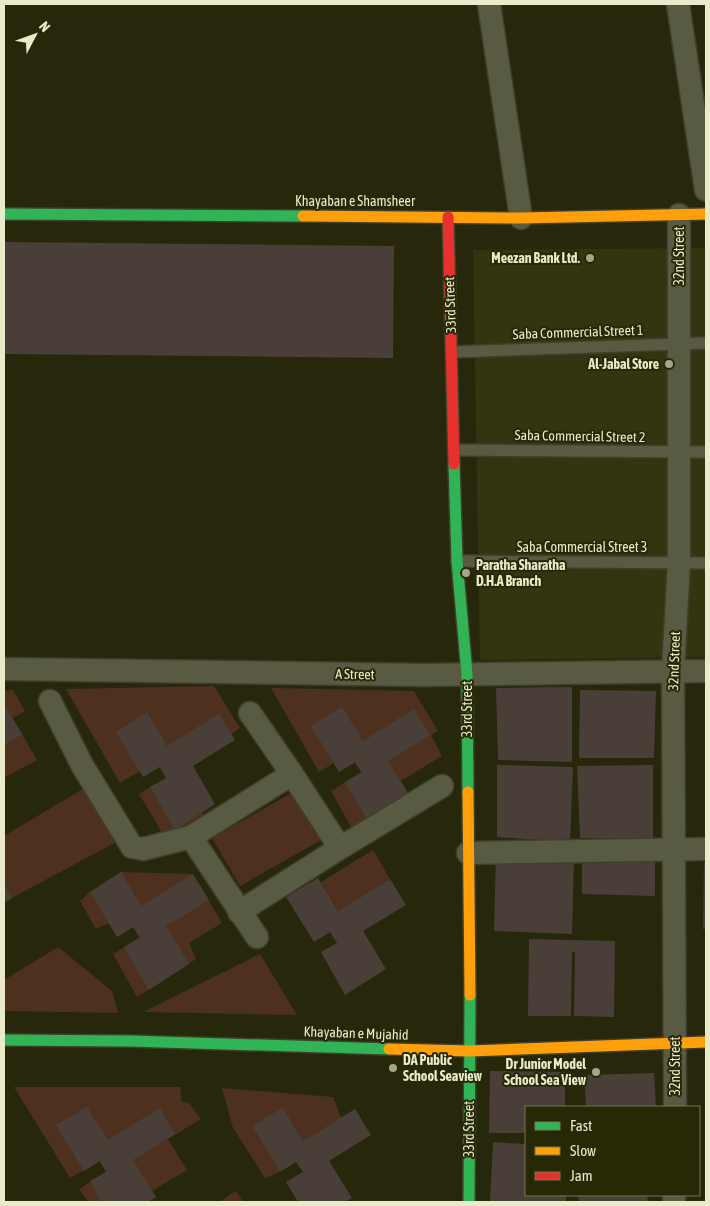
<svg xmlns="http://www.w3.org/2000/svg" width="710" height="1206" viewBox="0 0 710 1206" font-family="'Asap Condensed',sans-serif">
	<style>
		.built { fill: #343510 }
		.green { fill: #4d311e }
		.building { fill: #4a3f38 }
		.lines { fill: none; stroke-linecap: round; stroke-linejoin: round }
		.lane-casing { stroke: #3f402c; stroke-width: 14 }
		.street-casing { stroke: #3f402c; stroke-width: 25 }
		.fast-casing { stroke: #3f402c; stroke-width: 14 }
		.slow-casing { stroke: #3f402c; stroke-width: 14 }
		.jam-casing { stroke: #3f402c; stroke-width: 14 }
		.lane { stroke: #585a42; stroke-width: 11 }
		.street { stroke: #585a42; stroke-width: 22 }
		.fast { stroke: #30b455; stroke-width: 11 }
		.slow { stroke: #ff9f0a; stroke-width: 11 }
		.jam { stroke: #e5322d; stroke-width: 11 }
		.poi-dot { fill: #a4a687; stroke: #272806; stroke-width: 2 }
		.labels { text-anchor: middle; stroke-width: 4; stroke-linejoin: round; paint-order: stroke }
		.street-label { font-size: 14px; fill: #e8eaca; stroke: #272806 }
		.poi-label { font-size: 14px; font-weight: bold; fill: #e8eaca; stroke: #272806; text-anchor: end }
	</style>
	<rect width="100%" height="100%" fill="#26270b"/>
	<!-- built -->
	<path class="built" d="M706,248v409l-226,3 -7,-410z"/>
	<!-- green -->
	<path class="green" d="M214,686l26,42 -9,6 -64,12 -21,-33 -30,19 24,39 -20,12 -54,-94z
		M271,688l143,3 24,40 -7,4 11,21 -41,25 10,17 -57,34 -23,-41 30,-19 -6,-10 -16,10 -5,-9 -15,9z
		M4,690h9l12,21 -12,7 24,42 -33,18z
		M88,786l32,54 -108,58 -8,-14v-48z
		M150,787l52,26 3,4 -39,22 -27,-45z
		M295,791l28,48 -83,47 -28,-48z
		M373,850l17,29 -52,32 -17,-29z
		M121,872l72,2 29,49 -33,20 7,16 -59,38 -24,-43 27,-17 -7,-10 -16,10 -8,-14 -13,6 -16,-28 10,-9z
		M58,947l54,44 6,22 -114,-2v-31z
		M260,954l37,61 -154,-3z
		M14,1087h166l2,15 7,1 12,16 -33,20 19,31 -35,21 4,6 -8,5h-60l-9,-13 27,-17 -6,-11 -30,17z
		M222,1088l111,9 8,21 -38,23 -20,-34 -31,19 28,46 -15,6 -32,-50z
		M236,1191l7,11h-24z"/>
	<!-- building -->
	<path class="building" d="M4,242l390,4 -1,112 -389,-4z
		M572,687v75l-74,-2 -2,-72z
		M580,690l76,1 -2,67h-75z
		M342,707l21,34 51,-32 16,26 -42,26 23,37 -41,26 -25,-42 17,-9 -7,-11 -16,10 -28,-46z
		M6,708l16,26 -18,11v-36z
		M147,712l20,34 52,-32 16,26 -42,26 22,38 -40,26 -25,-43 16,-9 -6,-11 -17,10 -27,-45z
		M497,765l76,2 -3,75 -73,-5z
		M653,765v74l-73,-1 -3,-72z
		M496,856l78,3 -2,75 -78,-3z
		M582,860l73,2v34l-73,-2z
		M704,863h2v66h-3z
		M121,872l20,34 52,-32 16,26 -43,26 23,38 -40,26 -25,-43 16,-9 -7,-11 -16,10 -27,-45z
		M318,878l20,33 52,-32 16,26 -43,26 23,38 -41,26 -24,-43 16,-9 -7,-11 -16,10 -28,-45z
		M4,884l8,14 -8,5z
		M529,939l86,2 -1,76 -40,-1 1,-64h-3l-1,64h-43z
		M490,1071l75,1v35h-39v26h-37z
		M654,1073l2,34h-70l-2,-32z
		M87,1107l21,33 52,-32 15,26 -42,26 23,37 -8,5h-46l-12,-21 16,-9 -6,-11 -16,10 -28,-46z
		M283,1107l20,34 52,-32 16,26 -42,26 23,37 -7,4h-47l-12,-20 17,-10 -7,-10 -16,10 -28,-46z
		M493,1142l33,2v51h40v7h-76z
		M578,1195h69l1,7h-69z"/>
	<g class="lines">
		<defs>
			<path id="lane" d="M452,352l254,-9
				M454,450l252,2
				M457,561l249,2"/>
			<path id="street" d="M489,4l32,214
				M678,4l28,186
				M4,669l420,6 282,-4
				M50,701l32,64 50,82 11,2 48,-12 66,100
				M250,713l42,61
				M191,837l101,-63 48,74
				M468,853l238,-4
				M239,912l101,-64 102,-62
				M675,1107l-2,-436 6,-109v-347
				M674,1202v-7"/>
			<path id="fast" d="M4,214l299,2
				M454,464l3,97 10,113 1,118
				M4,1040l126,1 259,8
				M469,1202l1,-207"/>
			<path id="slow" d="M303,216l218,2 185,-4
				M468,792l2,203
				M389,1049l81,2 236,-9"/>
			<path id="jam" d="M448,217l6,247"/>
		</defs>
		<!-- lane casing -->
		<use href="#lane" class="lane-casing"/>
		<!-- street casing -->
		<use href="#street" class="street-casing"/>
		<!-- fast casing -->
		<use href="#fast" class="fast-casing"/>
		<!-- slow casing -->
		<use href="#slow" class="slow-casing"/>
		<!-- jam casing -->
		<use href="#jam" class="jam-casing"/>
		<!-- lane -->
		<use href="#lane" class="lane"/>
		<!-- street -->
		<use href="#street" class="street"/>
		<!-- fast -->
		<use href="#fast" class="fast"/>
		<!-- slow -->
		<use href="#slow" class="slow"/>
		<!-- jam -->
		<use href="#jam" class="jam"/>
	</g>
	<!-- markers -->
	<g class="poi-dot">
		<circle cx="590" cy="258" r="5"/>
		<circle cx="669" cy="364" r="5"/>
		<circle cx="466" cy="573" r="5"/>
		<circle cx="393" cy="1068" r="5"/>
		<circle cx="596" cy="1072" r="5"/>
	</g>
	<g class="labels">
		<!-- street labels -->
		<g class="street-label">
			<text x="355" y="206">Khayaban e Shamsheer</text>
			<text transform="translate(679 256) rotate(-90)" y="5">32nd Street</text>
			<text transform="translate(450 305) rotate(-92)" y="5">33rd Street</text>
			<text transform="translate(578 332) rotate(-2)" y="5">Saba Commercial Street 1</text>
			<text transform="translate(580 436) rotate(1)" y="5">Saba Commercial Street 2</text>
			<text x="582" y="552">Saba Commercial Street 3</text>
			<text transform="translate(674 661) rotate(-88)" y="5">32nd Street</text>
			<text transform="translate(355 674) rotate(1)" y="5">A Street</text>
			<text transform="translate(467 709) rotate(-90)" y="5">33rd Street</text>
			<text transform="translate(356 1033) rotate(2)" y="5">Khayaban e Mujahid</text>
			<text transform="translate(675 1066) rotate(-90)" y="5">32nd Street</text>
			<text transform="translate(469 1129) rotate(-90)" y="5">33rd Street</text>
		</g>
		<!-- poi labels -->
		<g class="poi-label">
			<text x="580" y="263">Meezan Bank Ltd.</text>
			<text x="659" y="369">Al-Jabal Store</text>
			<text x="476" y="570" text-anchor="start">Paratha Sharatha<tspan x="476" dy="16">D.H.A Branch</tspan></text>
			<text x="403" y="1065" text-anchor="start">DA Public<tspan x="403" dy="16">School Seaview</tspan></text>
			<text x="586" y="1069">Dr Junior Model<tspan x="586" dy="16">School Sea View</tspan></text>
		</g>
	</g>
	<!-- border -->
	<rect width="710" height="1206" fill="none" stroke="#e8eaca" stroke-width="10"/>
	<!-- legend -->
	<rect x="525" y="1106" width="175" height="90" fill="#272806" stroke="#747654"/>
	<rect x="535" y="1122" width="25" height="8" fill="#30b455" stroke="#747654"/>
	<text x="570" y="1131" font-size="15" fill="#e8eaca">Fast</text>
	<rect x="535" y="1147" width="25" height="8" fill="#ff9f0a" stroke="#747654"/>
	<text x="570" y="1156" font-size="15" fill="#e8eaca">Slow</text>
	<rect x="535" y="1172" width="25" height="8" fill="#e5322d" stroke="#747654"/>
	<text x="570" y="1181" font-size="15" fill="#e8eaca">Jam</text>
	<!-- north arrow -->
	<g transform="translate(35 35) rotate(49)" stroke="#272806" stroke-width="4" paint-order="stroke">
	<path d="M0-4L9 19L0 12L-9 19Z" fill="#e8eaca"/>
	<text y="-8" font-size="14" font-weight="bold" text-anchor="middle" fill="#e8eaca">N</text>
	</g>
</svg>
